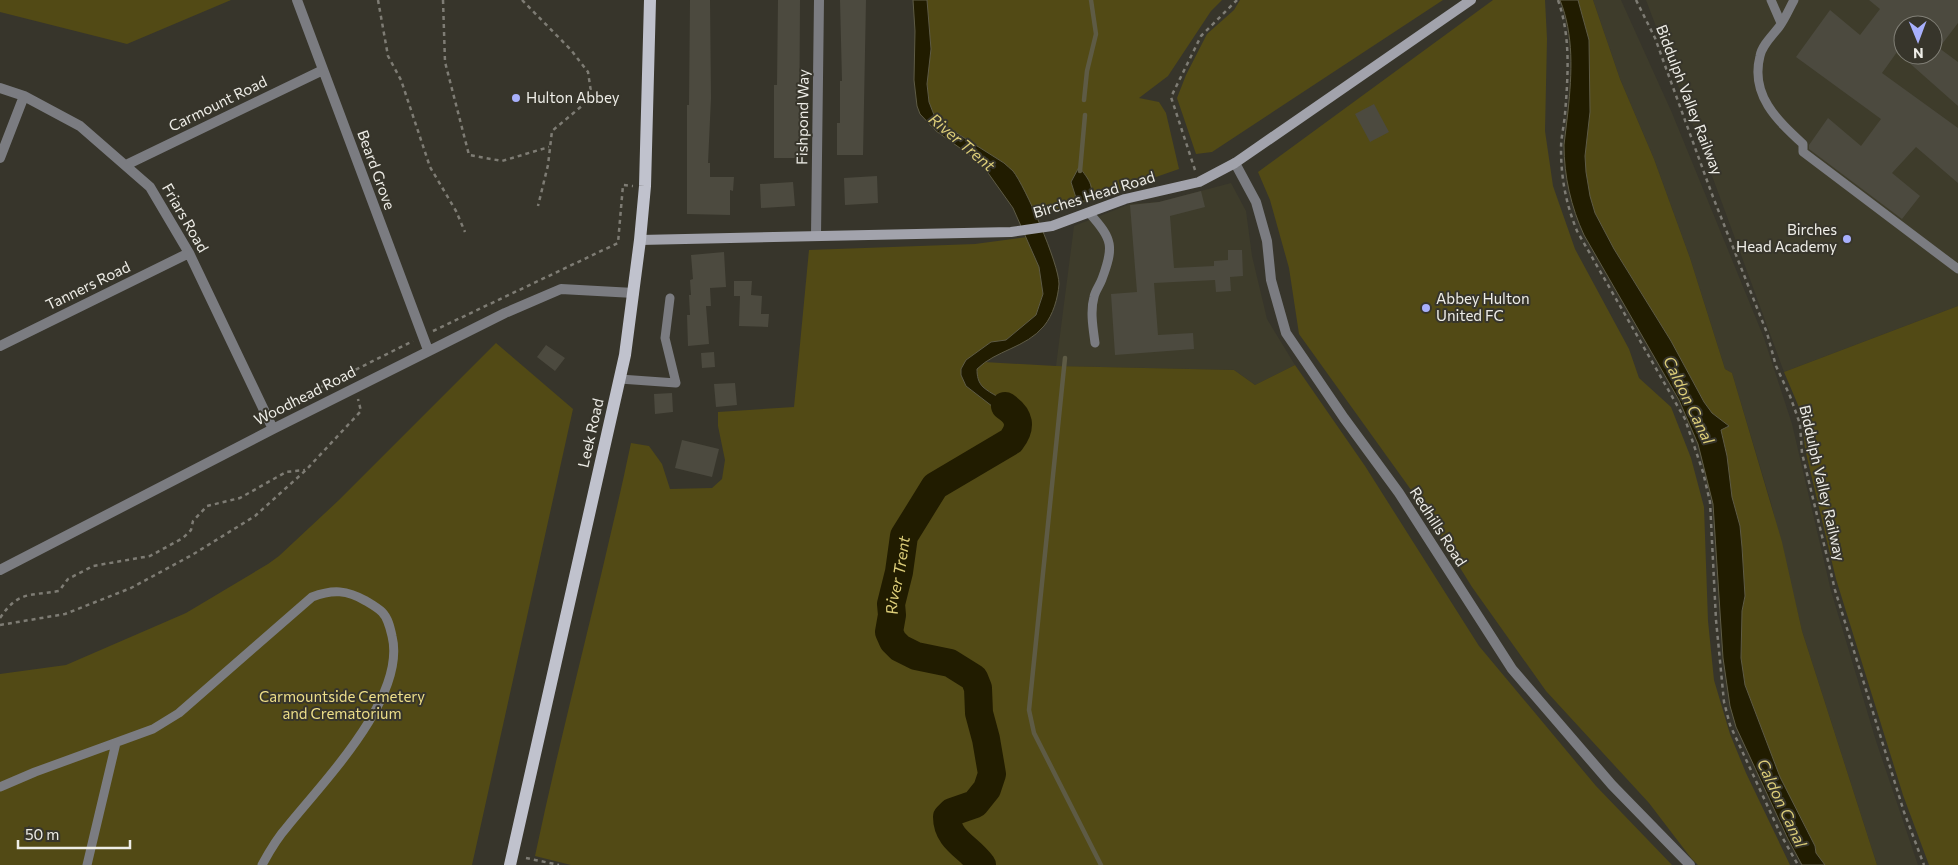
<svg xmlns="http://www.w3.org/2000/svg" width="1958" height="865" viewBox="0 0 1958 865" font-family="Commissioner,sans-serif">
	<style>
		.built { fill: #3e3c2b; fill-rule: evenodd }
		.green { fill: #524a15 }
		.water { fill: #211c00; stroke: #5e5b45 }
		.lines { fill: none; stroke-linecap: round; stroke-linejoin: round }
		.stream { stroke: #5e5b45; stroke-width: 4.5 }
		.river { stroke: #211c00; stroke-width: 28 }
		.building { fill: #4c4a3f; fill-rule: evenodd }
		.path { stroke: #7e7c74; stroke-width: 2.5; stroke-dasharray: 4 4; stroke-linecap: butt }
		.lane { stroke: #7b7c81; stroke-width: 9 }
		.street { stroke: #7b7c81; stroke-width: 10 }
		.secondary { stroke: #a2a3ac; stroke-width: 10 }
		.primary { stroke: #c0c2cd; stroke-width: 12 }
		.poi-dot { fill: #a8b0fc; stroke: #37352b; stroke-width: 2 }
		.labels { text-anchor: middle; stroke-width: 4; stroke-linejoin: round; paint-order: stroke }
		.poi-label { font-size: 15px; fill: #eeede7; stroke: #37352b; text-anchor: start }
		.street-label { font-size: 15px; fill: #eeede7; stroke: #37352b }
		.park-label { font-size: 15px; fill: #edde89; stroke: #37352b }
		.water-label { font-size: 16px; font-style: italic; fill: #dccd78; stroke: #37352b }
	</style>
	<rect width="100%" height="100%" fill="#37352b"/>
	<!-- built -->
	<path class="built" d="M1593,0h28l51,113 92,225 28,86 39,167 45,150 42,124h-41l-75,-234 -31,-128 -39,-130 -7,-4 -35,-111 -36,-99 -34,-80z
		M1646,0h312v306l-174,66 -73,-199 2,-12 -4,-2 -7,-10zM1903,25h30v30h-30z
		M1231,183l15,28 6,45 15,63 28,46 -40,20 -21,-15 -178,-4 18,-140 56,-22 29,-2z"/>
	<!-- green -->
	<path class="green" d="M0,0h231l-104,44 -127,-32z
		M927,0h295l-11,11 -43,65 -29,22 20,4 7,11 13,56 -112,39 -32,7 -31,-52 -68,-43 -7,-18 -2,-18 4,-35z
		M1240,0h203l-231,152 -16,2 -19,-56 9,-23 21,-41 27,-24z
		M1493,0h52l2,39 -2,92 8,55 22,63 54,100 10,29 32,29 20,51 13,49 4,114 6,59 16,54 16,39 44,92h-92l-7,-7 -42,-55 -103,-112 -74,-104 -58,-93 -115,-160 -10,-66 -19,-68 -12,-28z
		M1578,0h15l27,79 34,80 36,99 35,111 7,4 50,169 20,89 75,234h-52l-9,-12 -1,-7 -35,-69 -35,-92 -4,-27 1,-47 3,-15 -3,-49 -2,-21 -8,-29 -5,-41 -6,-26 8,-4 -17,-13 -8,-11 -33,-61 -57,-92 -19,-36 -5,-17 -4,-24 -1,-16 5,-44 -1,-72z
		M1027,237l12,30 4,27 -7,21 -30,25 -15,2 -24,18 -6,9 33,37 16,14 2,8 -4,7 16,3c17,-27 -28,-38 -41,-51 -5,-5 -6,-12 -6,-18l7,-7 72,4 178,4 21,15 40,-20 70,101 114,180 117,140 76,79h-1101l-36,-9c29,-138 67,-275 96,-413l18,3 13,18 8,25 42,-1 10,-9 3,-19 -7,-34v-14l76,-5 15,-157 166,-6z
		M1958,306v559h-29l-26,-70 -67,-216 -31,-130 -2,-24 -5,-20 -14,-33z
		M496,343l77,66 -101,456h-472v-191l66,-9 120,-52 82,-49 11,-8 60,-56z"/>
	<!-- water -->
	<path class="water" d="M913,0h14l4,49 -4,35 2,18 7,18 68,43c3,3 6,5 9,8 12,15 46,93 46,113 -1,14 -6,31 -15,42 -18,22 -48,24 -67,43 0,7 1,13 6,18 14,13 58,24 41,52l-17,-4 5,-7 -2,-8 -44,-34 -5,-11v-6l5,-9 25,-18 15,-2 30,-25 7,-21 -4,-27 -26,-59 -32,-45 -45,-32 -16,-17 -3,-8 -3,-26 1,-49z
		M1560,0h18l11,40 1,72 -5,44 1,16 4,24 5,17 19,36 57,92 33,61 8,11 17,13 -8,4 6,26 5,41 8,29 2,21 3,49 -3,15 -1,47 4,27 35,92 35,69 1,7 9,12h-23l-14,-26 -52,-112 -6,-21 -7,-48 -10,-154 -15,-60 -19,-44 -95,-165c-13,-28 -20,-59 -20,-90 1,-11 3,-23 4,-34 4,-38 6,-76 -8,-111z
		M1079,167c9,11 21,25 3,35l-5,-1 -6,-19z"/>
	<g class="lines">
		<!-- stream -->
		<path class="stream" d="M1084,100l3,-29 9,-37 -5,-34
			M1080,171l5,-56
			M1065,358l-36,352 5,23 67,132"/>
		<!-- river -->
		<path class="river" id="s1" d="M982,865c-13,-18 -35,-25 -35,-48l5,-5 23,-8 12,-15 5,-15 -6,-35 -7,-26 -1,-25 -4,-10 -24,-15 -34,-7 -16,-8 -7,-7 -4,-9 3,-17 -1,-11 8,-32 5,-36 31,-50 76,-45c11,-14 9,-25 -6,-35"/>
	</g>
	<!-- building -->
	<path class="building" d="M690,0h20l1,98 -3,65h2v14h24l-1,14 -3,-1v25l-43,-1v-109h2z
		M778,0h22l-1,158h-25v-73h3z
		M840,0h26l-3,155h-26v-32h3v-42h2z
		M1869,0h89v23l-19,25 19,14v44l-61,-54 -15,21 76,55v55l-42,-36 -24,26 28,23 -18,23 -93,-70v-4l19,-27 33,28 20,-27 -85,-62 34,-47 30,25 20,-26zM1903,25h30v30h-30z
		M1374,104l15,28 -19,10 -15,-28z
		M877,176l1,27 -33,2 -1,-27z
		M793,182l2,24 -34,2 -1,-24z
		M1201,191l4,16 -35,9 4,52 40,-2v-5l14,-1v-10h14l1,26 -13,1 1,14 -15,1 -1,-12 -61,3 4,52 35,-2 1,16 -79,6 -4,-61 26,-2 -7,-87 29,-3z
		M724,252l2,35 -16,1 1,18h-5l3,38 -21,2 -1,-31h3l-1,-20h2l-1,-15 3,-1 -2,-24z
		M734,281h18l-1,14 11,1 -1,18h8l-1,13 -29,-1 1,-30h-6z
		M546,345l19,13 -10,13 -18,-14z
		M714,352l1,15 -13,1 -1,-15z
		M735,383l2,22 -21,2 -2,-23z
		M672,393l1,19 -18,2 -1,-20z
		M682,440l37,9 -7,28 -37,-9z"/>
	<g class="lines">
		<!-- path -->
		<path class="path" d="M378,0l10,56 13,24 29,87 26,44 9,21
			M443,0l2,62 24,93 33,6 47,-14
			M522,0l49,50 17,22 3,20 -8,13 -31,26 -4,34 -10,41
			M1558,0c13,37 10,76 7,114 -1,12 -4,23 -4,35 0,29 5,55 16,82l108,188 18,53 7,30 6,118 8,82 6,23 51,110 17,30
			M1636,0l19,38 58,159 54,136 9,33 14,30 10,28 2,29 33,137 69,222 20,53
			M1195,170l-24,-73 30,-61 36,-36
			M433,331l185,-88 5,-58 10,1
			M277,409l136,-68
			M0,618c18,-27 29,-22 59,-27l9,-12 25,-13 57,-10 33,-18 8,-8 2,-9 14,-15 33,-8 46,-26 19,-2
			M0,625l65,-11 66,-26 61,-33 63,-39 51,-46 55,-59 -3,-12
			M526,858l33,7"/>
		<!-- lane -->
		<path class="lane" d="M1771,0l10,23
			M1794,0c-5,9 -9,19 -15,27 -6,8 -17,18 -19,29 -10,39 17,64 43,88v8l155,117
			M1090,214c23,25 24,33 12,65 -2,6 -7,12 -8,18 -4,14 -1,31 1,46
			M620,379l56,4 -11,-45 5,-40
			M0,787l35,-15 118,-43 26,-16 133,-116c21,-8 35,-7 54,4 5,3 12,7 16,11 6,6 8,15 10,24 15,61 -69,146 -105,191 -10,11 -18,25 -25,38
			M87,865l29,-122"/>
		<!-- street -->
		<path class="street" d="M297,0l131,350
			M0,88l24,8 56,30 70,61 39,66 84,176
			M0,158l24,-62
			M1235,163l21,39 11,39 4,39 15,53 58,85 55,75 113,176 100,116 78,80
			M126,165l197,-95
			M816,235l3,-235
			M0,346l189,-93
			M0,570l273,-141 232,-116 56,-24 73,4"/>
		<!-- secondary -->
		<path class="secondary" d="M640,240l371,-8 41,-6 73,-27 74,-17 36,-19 236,-163"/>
		<!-- primary -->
		<path class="primary" d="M510,865l115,-510 15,-115 5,-54 5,-186"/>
	</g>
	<!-- markers -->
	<g class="poi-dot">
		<circle cx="516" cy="98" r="5"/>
		<circle cx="1847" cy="239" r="5"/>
		<circle cx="1426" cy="308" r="5"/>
	</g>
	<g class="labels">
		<!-- poi labels -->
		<g class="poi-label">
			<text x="526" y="103">Hulton Abbey</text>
			<text x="1837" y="235" text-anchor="end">Birches<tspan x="1837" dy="17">Head Academy</tspan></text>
			<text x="1436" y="304">Abbey Hulton<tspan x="1436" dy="17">United FC</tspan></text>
		</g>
		<!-- street labels -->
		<g class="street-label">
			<text transform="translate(1689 100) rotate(69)" y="5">Biddulph Valley Railway</text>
			<text transform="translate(218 104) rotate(-26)" y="5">Carmount Road</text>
			<text transform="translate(803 117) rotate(-89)" y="5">Fishpond Way</text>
			<text transform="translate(376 170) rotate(70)" y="5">Beard Grove</text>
			<text transform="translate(1094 195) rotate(-17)" y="5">Birches Head Road</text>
			<text transform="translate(185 218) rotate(60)" y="5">Friars Road</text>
			<text transform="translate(88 286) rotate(-26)" y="5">Tanners Road</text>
			<text transform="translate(305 396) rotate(-27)" y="5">Woodhead Road</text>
			<text transform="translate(591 433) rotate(-77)" y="5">Leek Road</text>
			<text transform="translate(1822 483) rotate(77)" y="5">Biddulph Valley Railway</text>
			<text transform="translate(1438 527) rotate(57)" y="5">Redhills Road</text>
		</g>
		<!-- park labels -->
		<g class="park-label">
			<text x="342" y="702">Carmountside Cemetery<tspan x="342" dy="17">and Crematorium</tspan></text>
		</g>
		<!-- water labels -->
		<g class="water-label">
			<text transform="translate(962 142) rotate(40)" y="6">River Trent</text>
			<text transform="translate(1689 400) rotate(64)" y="6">Caldon Canal</text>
			<text dy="6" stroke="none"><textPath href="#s1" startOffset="384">River Trent</textPath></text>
			<text transform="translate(1782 803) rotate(65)" y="6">Caldon Canal</text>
		</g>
	</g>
	<!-- north arrow -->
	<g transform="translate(1918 40) rotate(179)"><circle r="24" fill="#37352b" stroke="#807f76"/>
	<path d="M0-4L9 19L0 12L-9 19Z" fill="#a8b0fc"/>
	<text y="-8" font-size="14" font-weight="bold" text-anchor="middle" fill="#eeede7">N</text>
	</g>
	<!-- scale -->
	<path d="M18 840v8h112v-8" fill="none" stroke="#eeede7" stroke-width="2.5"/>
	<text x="25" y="840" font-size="15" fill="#eeede7" stroke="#37352b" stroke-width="4" paint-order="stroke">50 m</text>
</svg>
